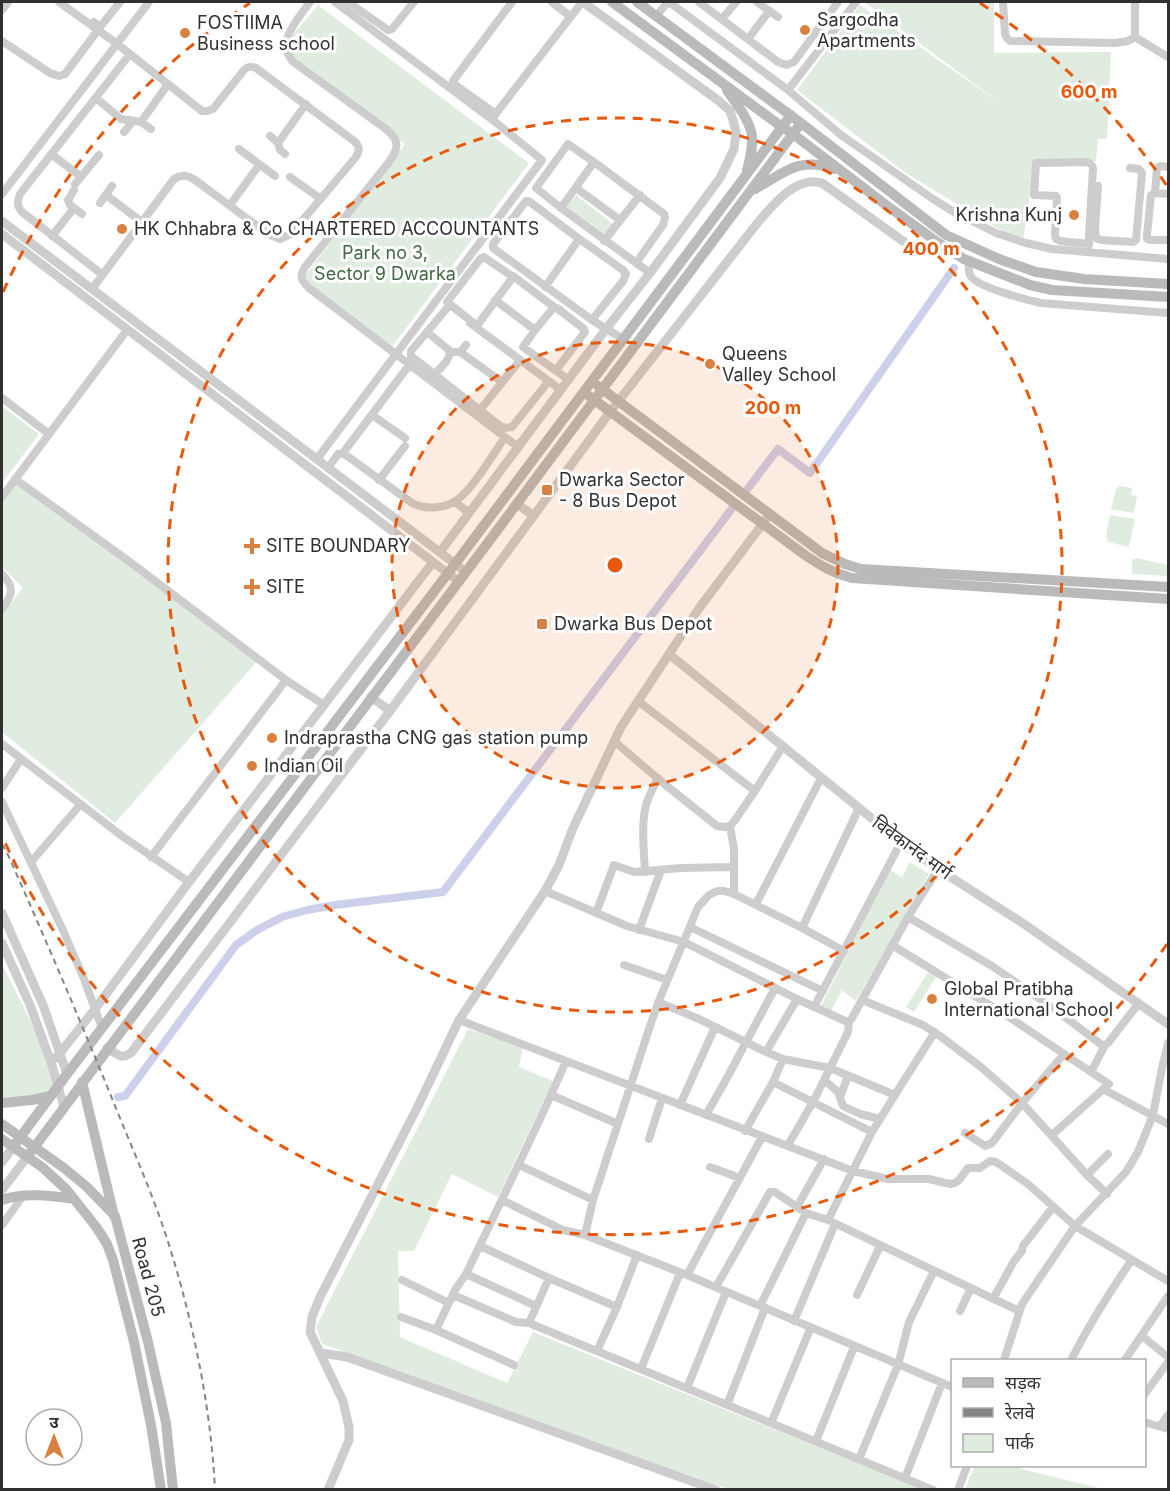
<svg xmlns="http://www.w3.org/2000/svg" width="1170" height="1491" viewBox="0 0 1170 1491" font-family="Inter,'Noto Sans Devanagari',sans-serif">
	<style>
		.green { fill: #e0ecdf }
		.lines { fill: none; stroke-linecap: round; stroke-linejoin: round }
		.canal { stroke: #cdd0ea; stroke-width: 8 }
		.minor { stroke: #cdcdcd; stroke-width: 8 }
		.tertiary { stroke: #cdcdcd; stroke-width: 9 }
		.secondary { stroke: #bababa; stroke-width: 10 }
		.rail { stroke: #858585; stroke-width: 2; stroke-dasharray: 6 4.5; stroke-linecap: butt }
		.ring { fill: none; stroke: #e8590c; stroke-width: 3; stroke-dasharray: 10 8 }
		.poi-dot { fill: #d98140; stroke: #fff; stroke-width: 2 }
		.labels { text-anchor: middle; stroke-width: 6; stroke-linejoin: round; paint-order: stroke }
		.poi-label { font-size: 18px; fill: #303030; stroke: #fff; text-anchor: start }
		.park-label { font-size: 18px; fill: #406941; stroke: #fff }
		.street-label { font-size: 18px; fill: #303030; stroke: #fff }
		.centre { fill: #e8590c; stroke: #fff; stroke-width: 3 }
		.ring-label { font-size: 18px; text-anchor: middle; font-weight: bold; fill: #e8590c; stroke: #fff; stroke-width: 6; stroke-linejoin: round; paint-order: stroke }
	</style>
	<rect width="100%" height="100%" fill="#fff"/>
	<!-- green -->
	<path class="green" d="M864,2h130v51l117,-1 -4,87h-9l-2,22 -61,-1 -12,81 -28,-14 -91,-55 -107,-82 63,-85 144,101z
		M318,5l211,158 -137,184 -91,-66 104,-137 -124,-95z
		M576,195l37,29 -10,12 -37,-28z
		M2,406l37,28 -37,49z
		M15,479l244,180 -144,164 -113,-91v-118l21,-26 -21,-21v-72z
		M1119,486l13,2 -1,7 6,1 -3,17 -23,-4 5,-20z
		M1110,515l25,4 -6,28 -21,-5 -2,-6z
		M1136,558l32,7v11l-36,-2v-14z
		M910,862l19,12 -73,127 -14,-11 -11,21 -10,-5 68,-137 13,8z
		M2,964l49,98 6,26 -25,12 -30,-1z
		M928,972l8,5 -22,35 -8,-5z
		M468,1029l55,18 -4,20 34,14 -55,116 -46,-23 -38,77h-16l2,86 107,46 26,-51 389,157h-195l-405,-145 -6,-17z
		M975,1466h35l93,23h-138z"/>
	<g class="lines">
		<!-- canal -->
		<path class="canal" d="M746,491l32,-42 32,24 144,-205
			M118,1097l7,-1 111,-151 21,-15 25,-13 25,-7 28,-5 108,-13 290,-385"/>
		<!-- minor -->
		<path class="minor" d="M59,2l57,41 86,68h5l6,-2 31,-39c4,-4 7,-4 12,-2l98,73c6,5 6,9 2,16l-65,77 -11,5 -12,-5 -73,-54c-8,-5 -13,-6 -21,-1l-82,110
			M310,2c-7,10 -26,32 -24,46 0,4 4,9 6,13l94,68c14,12 13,19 3,33l-84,105c-6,10 -4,13 4,21l209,159
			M348,2l40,28 4,-1 22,-27
			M552,2l19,15
			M669,2l119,88 68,-88
			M699,2l79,60 8,3 8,-3 44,-60
			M757,2l21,15
			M1003,2l2,32 2,4 3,3 105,2 13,-2 7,-4
			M1135,2v35
			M2,10l6,-8
			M656,16l12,-14
			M722,19l14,-17
			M94,22l6,5 20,-25
			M1135,37l33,20
			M748,39l21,-28
			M2,41l48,32 9,3 6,-2 33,-44
			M788,90l53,45 92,64 21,13 42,21 30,10 26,6 116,10
			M96,98l25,21 20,3 10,7
			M496,114l-42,-30 -1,-3 59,-79
			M494,116l88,-114
			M141,122l27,-38
			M124,132l9,-11
			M270,136l8,7 2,7 5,4
			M278,143l28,-39
			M239,149l36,27
			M51,154l29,22
			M594,162l-33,46 89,65
			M290,177l31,22
			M75,184l24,-29
			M1098,186l-3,42 1,10 5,2 32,2 3,-2 6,-67 -3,-4 -9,-1
			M576,188l44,32
			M1155,193l2,-25 3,-2 8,1
			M2,194l147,-192
			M1168,194l-13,-1 -4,2 -4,40v4l3,1h18
			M106,195l36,27
			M100,203l12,-17
			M230,205l29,-40
			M74,208l8,6
			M561,208l-25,-20 32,-44 26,18 70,52 1,4 -2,7 -27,38
			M52,236l22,-28 -4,-3 -2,-5 6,-10
			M578,238l45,32 3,4 -3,7 -31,39
			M604,241l36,-46
			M1088,252l5,-84c-1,-4 -3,-5 -7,-6l-50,1 -2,32 22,1 1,2 -2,37 1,4 4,2 29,3
			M484,257l29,20 -34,46 -3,2 -29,-23 34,-44z
			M969,260c0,5 -1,11 1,15 5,12 58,25 71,28l127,10
			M103,275l-81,-63c-5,-6 -5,-10 -2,-18l110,-140
			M513,276l41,31
			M545,287l32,-45 1,-4 -48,-36 -4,-1 -33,43v4l99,72 31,19
			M495,300l40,30
			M448,307l-37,44v5l89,70 5,2 7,-1 36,-45
			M470,323l91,67
			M427,332l22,18c3,9 -9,18 -15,25
			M451,352h9l42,30
			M460,352l6,-7
			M556,370l29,-38 -1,-3 -27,-21 -3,-1 -19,23 -12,17 46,33
			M2,398l47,36
			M480,410l40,-50
			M372,415l33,23
			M343,453l67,-89
			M317,459l225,-299 -48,-39 -159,-119
			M328,468l10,-14 5,-1 69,50c13,7 33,6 45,-3 16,-11 36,-46 48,-63
			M15,479l115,83 156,118 38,25
			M379,480l26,-34
			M2,497l125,-167
			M455,502l14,11
			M2,574c13,14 11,20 0,35
			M638,701l117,90
			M614,741l49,42 54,43 7,1 6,-1 5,-6 20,-29 28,-45
			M2,744l120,92 67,46
			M2,788l19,-29
			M2,802l60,126 22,51 18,49
			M730,826l4,23v45
			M151,857l135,-177
			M31,862l49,-57
			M645,872c-1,-21 -4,-48 1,-67 3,-10 8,-18 12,-27
			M545,891l82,35 57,16 113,57 48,22h4l3,-3 56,-101 30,-48
			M756,904l65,-126
			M596,913l18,-48 20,7 47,-4 53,-1
			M908,917l84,49 61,42 49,37h3l3,-2 31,-40
			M690,927l133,64
			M802,928l57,-120
			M639,930l22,-60
			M892,945l117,72 100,67 -57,51
			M844,951l-42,-23 -68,-34 -10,-3h-7l-8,4 -11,12 -38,91 -9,25 -58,177 -8,35 102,40 265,112
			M624,965l43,15
			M862,1000l61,25 17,11 41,31 41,36 65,72 20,19
			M658,1002l41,17 67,33 17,7
			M814,1007l87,-165
			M459,1020l394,151 35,8h41l21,5 5,-1 4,-3 9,-12h12l10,-7 6,1 32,22 47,42 93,55
			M849,1021l-1,11 -18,36 65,27
			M935,1032l-32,50 -31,50 -44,88 191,91
			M766,1052l31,-53
			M1091,1072l14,-27
			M824,1080l14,12 5,14 17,8 20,5
			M773,1082l99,50
			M1103,1089l65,35
			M551,1095l67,29
			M840,1097l8,-21
			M680,1105l35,-78
			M706,1115l22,-39 47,-88
			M745,1131l28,-49 10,-23 47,9 -17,34 -25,43
			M965,1133l20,13 7,-3 30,-40 42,-49
			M649,1139l13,-41
			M519,1165l74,35
			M710,1167l30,11
			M1087,1175l21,-21
			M502,1200l61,30 22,5
			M806,1213l22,7
			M2,1225l21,-29
			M480,1246l69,32 68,29 20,-52
			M466,1274l70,32
			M687,1275l75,-138
			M402,1280l47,23
			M716,1287l54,-95h5l22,15
			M453,1295l63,27 13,1 404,167
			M857,1295l23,-49
			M993,1299l21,-38 8,-10 1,-5 30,-39
			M760,1306l46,-93 -9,-6 27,-48
			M960,1311l11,-23
			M401,1317l35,13 78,35
			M794,1321l41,-97
			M529,1323l20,-45
			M436,1330l19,-40 11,-16c34,-71 69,-141 100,-213
			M1142,1336l26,21
			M597,1351l20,-44
			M1004,1360l18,-56 53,-78 51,-54 12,-20 15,-37 9,-47 6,-25
			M1071,1360c18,-35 38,-67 60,-99
			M1125,1360l43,-64
			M641,1369l39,-96
			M687,1388l39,-96
			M1144,1395l24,-33
			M727,1405l38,-97
			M1144,1422l24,7
			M771,1423l40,-96
			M1160,1426l8,-11
			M816,1441l38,-94
			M859,1459l39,-94 11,-43 25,-51
			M905,1478l37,-95
			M958,1490l9,-24"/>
		<!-- tertiary -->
		<path class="tertiary" d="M2,221l464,351
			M2,234l456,347
			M517,504l17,12
			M440,552l166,-223 44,-56 70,-95 14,-29 2,-17 -3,-12 -3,-9 -11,-10 -136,-99
			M669,654l232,188 37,27 86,55 144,100
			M371,697l19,14
			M2,913l41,92 24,69
			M2,943l28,62 21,57 13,45
			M107,1048l13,8h5l6,-3 259,-342 220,-299 149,-191c15,-17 38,-46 63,-38l92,66c11,6 16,1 26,-5
			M51,1062l9,-9 35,-44 94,-127 244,-320
			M2,1162l11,-15
			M2,1190l25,-33
			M321,1353l26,4 369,133
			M328,1490l21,-50v-13l-6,-26 -33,-69 2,-15 8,-20 98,-191 41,-86 86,-129 14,-26 14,-37 48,-101 79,-120 70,-93"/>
		<!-- secondary -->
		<path class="secondary" d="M612,2l170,125 11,7 93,71 54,39 24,15 66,26 22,5 116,7
			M637,2l164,121 145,112 53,24 37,13 48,7 84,5
			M727,90c9,14 23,30 25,46 1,12 -2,23 -5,34
			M755,189c29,-16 44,-33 79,-20
			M598,386l224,167 23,11 16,5 307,18
			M589,396l216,159c16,11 28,18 47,23l316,21
			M82,1082l32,134
			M2,1103l30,-3 19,-4
			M2,1124l62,44 23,19 28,29 33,126 18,81 7,67
			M2,1139l40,28 25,23 30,38 10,16 6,16 21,82 17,83 10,65
			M13,1147l54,-73 388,-510 336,-449
			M27,1157l439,-585 335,-449
			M2,1200c22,-8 50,-4 72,-1"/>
		<!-- rail -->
		<path class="rail" d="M2,844l7,13c35,79 69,158 102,239 20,50 43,100 59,152 24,78 41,160 45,242"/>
	</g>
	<!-- distance rings -->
	<circle cx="615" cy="565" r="223" fill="#e8590c" fill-opacity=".12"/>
	<g class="ring">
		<circle cx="615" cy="565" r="223"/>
		<circle cx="615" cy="565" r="447"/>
		<path d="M1167 944A670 670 0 0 1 3 838M3 292A670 670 0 0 1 250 3M980 3A670 670 0 0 1 1167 186"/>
	</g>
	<!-- markers -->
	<g class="poi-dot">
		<circle cx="805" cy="30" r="6"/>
		<circle cx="185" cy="33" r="6"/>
		<circle cx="1074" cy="215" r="6"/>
		<circle cx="122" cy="229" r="6"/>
		<circle cx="710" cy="364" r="6"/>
		<rect x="541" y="484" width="12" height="12" rx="3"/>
		<path d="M249 537h6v6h6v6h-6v6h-6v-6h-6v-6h6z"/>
		<path d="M249 578h6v6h6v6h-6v6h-6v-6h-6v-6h6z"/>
		<rect x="536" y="618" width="12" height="12" rx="3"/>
		<circle cx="272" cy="738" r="6"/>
		<circle cx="252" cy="766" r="6"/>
		<circle cx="932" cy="999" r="6"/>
	</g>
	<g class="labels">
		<!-- poi labels -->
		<g class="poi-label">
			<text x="817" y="26">Sargodha<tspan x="817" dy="21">Apartments</tspan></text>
			<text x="197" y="29">FOSTIIMA<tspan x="197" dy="21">Business school</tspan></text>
			<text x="1062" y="221" text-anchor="end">Krishna Kunj</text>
			<text x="134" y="235">HK Chhabra &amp; Co CHARTERED ACCOUNTANTS</text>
			<text x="722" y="360">Queens<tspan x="722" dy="21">Valley School</tspan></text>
			<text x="559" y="486">Dwarka Sector<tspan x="559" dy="21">- 8 Bus Depot</tspan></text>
			<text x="266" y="552">SITE BOUNDARY</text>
			<text x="266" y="593">SITE</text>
			<text x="554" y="630">Dwarka Bus Depot</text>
			<text x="284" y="744">Indraprastha CNG gas station pump</text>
			<text x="264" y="772">Indian Oil</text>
			<text x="944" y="995">Global Pratibha<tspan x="944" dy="21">International School</tspan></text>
		</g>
		<!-- park labels -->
		<g class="park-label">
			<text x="385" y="259">Park no 3,<tspan x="385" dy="21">Sector 9 Dwarka</tspan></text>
		</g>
		<!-- street labels -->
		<g class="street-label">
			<text transform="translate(912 848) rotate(36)" y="6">विवेकानंद मार्ग</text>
			<text transform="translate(148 1277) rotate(75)" y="6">Road 205</text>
		</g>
	</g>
	<circle cx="615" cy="565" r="9" class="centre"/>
	<g class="ring-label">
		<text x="1089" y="98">600 m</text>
		<text x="931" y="255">400 m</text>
		<text x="773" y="414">200 m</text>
	</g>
	<!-- border -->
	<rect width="1170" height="1491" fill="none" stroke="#303030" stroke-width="6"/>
	<!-- legend -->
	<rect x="951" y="1359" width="195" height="108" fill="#ffffff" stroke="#acacac" stroke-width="1.5"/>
	<rect x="963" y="1378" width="30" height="9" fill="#bababa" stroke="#acacac" stroke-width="1.5"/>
	<text x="1005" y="1389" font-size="18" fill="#303030">सड़क</text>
	<rect x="963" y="1408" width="30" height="9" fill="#858585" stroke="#acacac" stroke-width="1.5"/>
	<text x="1005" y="1419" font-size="18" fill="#303030">रेलवे</text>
	<rect x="963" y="1434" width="30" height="18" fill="#e0ecdf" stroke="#acacac" stroke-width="1.5"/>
	<text x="1005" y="1449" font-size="18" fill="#303030">पार्क</text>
	<!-- north arrow -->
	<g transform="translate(54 1437)"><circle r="28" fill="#ffffff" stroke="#acacac" stroke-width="1.5"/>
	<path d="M0-4.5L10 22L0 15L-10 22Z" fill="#d98140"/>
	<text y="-9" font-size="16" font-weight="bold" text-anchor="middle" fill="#303030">उ</text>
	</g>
</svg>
